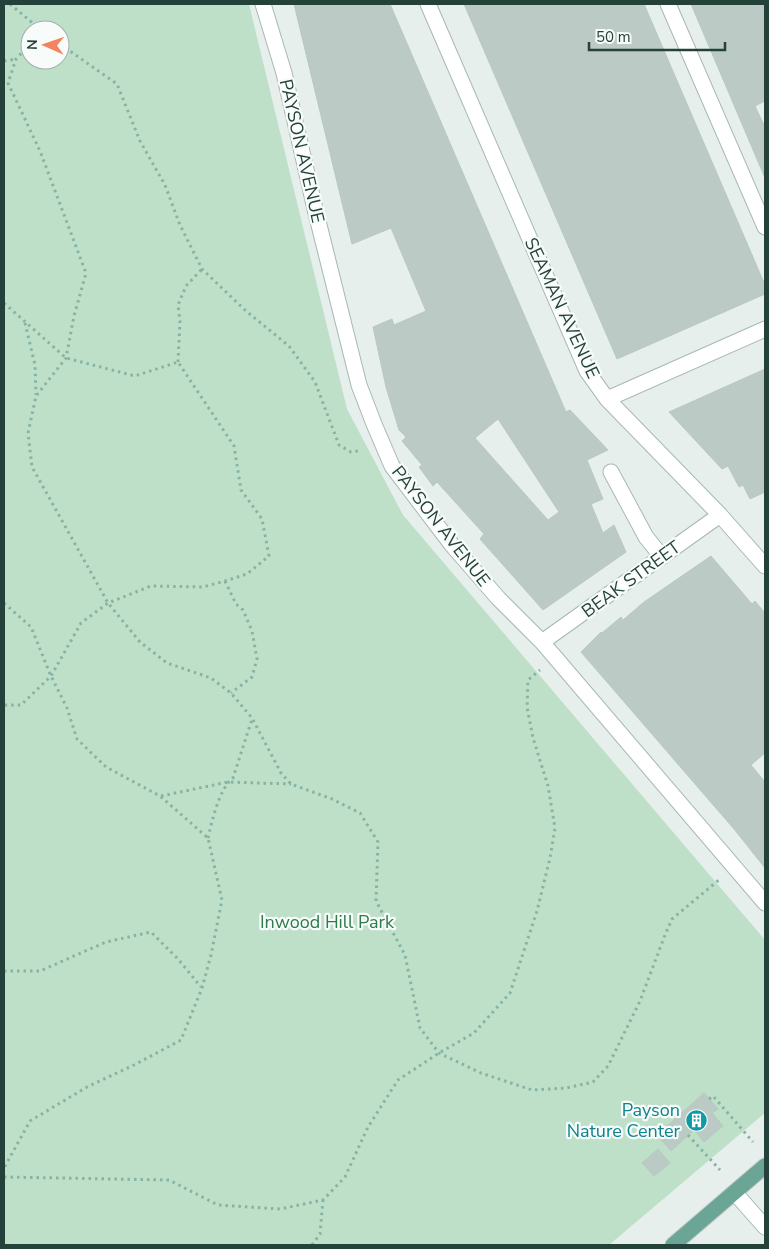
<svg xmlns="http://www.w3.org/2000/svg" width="769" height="1249" viewBox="0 0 769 1249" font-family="'Nunito Sans',sans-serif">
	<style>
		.green { fill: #bfe0c8; fill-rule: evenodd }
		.building { fill: #bbcac4; stroke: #b8c9c2; fill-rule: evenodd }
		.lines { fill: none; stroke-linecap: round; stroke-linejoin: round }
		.minor-casing { stroke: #a8b8b2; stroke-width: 17 }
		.major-casing { stroke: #c2cac8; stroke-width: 17 }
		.path { stroke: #86b3a5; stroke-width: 3; stroke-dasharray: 2.5 4; stroke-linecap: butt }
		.minor { stroke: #fff; stroke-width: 15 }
		.major { stroke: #6aa596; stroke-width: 15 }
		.labels { text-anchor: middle; stroke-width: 4.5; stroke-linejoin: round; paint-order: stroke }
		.street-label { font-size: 18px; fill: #24423a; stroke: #f7fbf9 }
		.park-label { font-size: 18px; fill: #2d7a4b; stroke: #f7fbf9 }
		.culture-label { font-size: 18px; fill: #0d838f; stroke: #f7fbf9; text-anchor: end }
	</style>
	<rect width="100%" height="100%" fill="#e6efeb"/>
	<!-- green -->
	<path class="green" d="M4,4h245l98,405 56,106 362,425v173l-156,132h-605zM30,30h30v30h-30z"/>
	<!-- building -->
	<path class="building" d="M294,4h96l176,408 4,-2 38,40 -21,10 16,39 -12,5 12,29 11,-8 12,27 -83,58 -63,-71 4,-5 -47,-52 -4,4 -14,-19 3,-2 -20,-24 4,-4 -7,-7 -13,-43 -13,-60 19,-8 2,6 32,-14 -35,-83 -39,16zM498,419l61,93 -11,8 -73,-82z
		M464,4h180l121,281v9l-148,65z
		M691,4h74v97l-10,5 8,17 2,1v54z
		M765,369v123l-15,7 -7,-14 -4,2 -11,-21 -6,3 -53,-57z
		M711,556l41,48 3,-3 10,12v140l-14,12 14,17v86l-31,-39 -153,-177 20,-20 1,1 19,-16 2,3 21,-18z
		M704,1093l14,16 -6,4 11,13 -19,16 -10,-12 -23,21 -14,-16z
		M658,1149l12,14 -16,13 -12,-13z"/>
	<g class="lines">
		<defs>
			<path id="minor" d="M263,4l21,69 31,136 44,176 15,39 18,42 60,79 46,53 44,44 223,261
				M428,4l159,367 20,28 113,116 45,51
				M668,4l97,223
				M607,399l158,-70
				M611,472l35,65 16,20
				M542,642l178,-127
				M735,1193l30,34"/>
			<path id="major" d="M673,1245l92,-79"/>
		</defs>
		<!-- minor casing -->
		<use href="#minor" class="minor-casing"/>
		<!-- major casing -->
		<use href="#major" class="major-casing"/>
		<!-- path -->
		<path class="path" d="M10,4l31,26
			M30,44l-14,15 -8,24 32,68 46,122 -12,43 -8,42 -30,38 -8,37 4,34 76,136 32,39 27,21 44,15 20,15 21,25 29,55 10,11 41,15 28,14 18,29 -2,59 29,54 15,73 19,25 42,20 51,17 34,-2 27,-6 15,-16 32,-65 25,-66 7,-16 48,-40
			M60,44l57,40 23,57 25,44 15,40 22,44 44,42 43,35 26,36 24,63 12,7 7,-1
			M4,61l12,-2
			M4,303l62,55 69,18 43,-14 56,84 7,44 21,29 7,37 -22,18 -22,7 -22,6 -52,-1 -43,17 -27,20 -30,53 -30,29h-17
			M25,323l10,42 1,30
			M178,362l2,-41 -2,-16 8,-19 16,-17
			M225,581l11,23 7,6 9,21 5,28 -5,18 -21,16
			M4,603l27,24 20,49 16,32 10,31 29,28 54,29 48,42 14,62 -11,55 -9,33 -21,52 -47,25 -47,22 -57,34 -26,47
			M161,796l67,-14 63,2
			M208,838c4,-17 11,-49 25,-60l19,-59
			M4,971h36l66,-29 45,-10 27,27 23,28
			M709,1099l4,-3 40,46
			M688,1135l32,35
			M4,1177l165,3 49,25 62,4 43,-9 22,-23 23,-50 30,-47 41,-27 35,-20 36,-40 27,-82 13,-53 5,-30 -7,-42 -15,-48 -6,-31 1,-27 12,-10
			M312,1245l8,-11 3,-34"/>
		<!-- minor -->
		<use href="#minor" class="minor"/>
		<!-- major -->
		<use href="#major" class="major"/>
	</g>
	<!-- icons -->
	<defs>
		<symbol id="building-disc" viewBox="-11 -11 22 22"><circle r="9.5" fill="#0f9aa8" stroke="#f7fbf9"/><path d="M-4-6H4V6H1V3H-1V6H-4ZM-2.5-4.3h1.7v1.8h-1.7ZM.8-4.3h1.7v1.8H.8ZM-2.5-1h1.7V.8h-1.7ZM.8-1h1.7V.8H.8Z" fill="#fff"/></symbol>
	</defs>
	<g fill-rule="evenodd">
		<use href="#building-disc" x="684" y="1108" width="25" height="25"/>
	</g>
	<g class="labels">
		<!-- street labels -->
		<g class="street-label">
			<text transform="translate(302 151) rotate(77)" y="6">PAYSON AVENUE</text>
			<text transform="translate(562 308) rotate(65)" y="6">SEAMAN AVENUE</text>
			<text transform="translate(441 526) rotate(52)" y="6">PAYSON AVENUE</text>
			<text transform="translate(631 579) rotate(-36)" y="6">BEAK STREET</text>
		</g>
		<!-- park labels -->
		<g class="park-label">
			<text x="327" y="928">Inwood Hill Park</text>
		</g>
		<!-- culture labels -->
		<g class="culture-label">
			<text x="680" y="1116">Payson<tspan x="680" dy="21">Nature Center</tspan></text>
		</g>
	</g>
	<!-- border -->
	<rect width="769" height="1249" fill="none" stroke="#24423a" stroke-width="10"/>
	<!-- north arrow -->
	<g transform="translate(45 45) rotate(272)"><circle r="24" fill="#f7fbf9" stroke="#a3b1ad"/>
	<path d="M0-4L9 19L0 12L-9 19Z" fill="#f4845f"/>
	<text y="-8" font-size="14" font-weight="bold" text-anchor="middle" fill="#24423a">N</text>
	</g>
	<!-- scale -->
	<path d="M589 42v8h136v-8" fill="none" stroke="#24423a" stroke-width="2.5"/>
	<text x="596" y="42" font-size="15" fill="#24423a" stroke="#f7fbf9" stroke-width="4" paint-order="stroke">50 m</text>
</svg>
